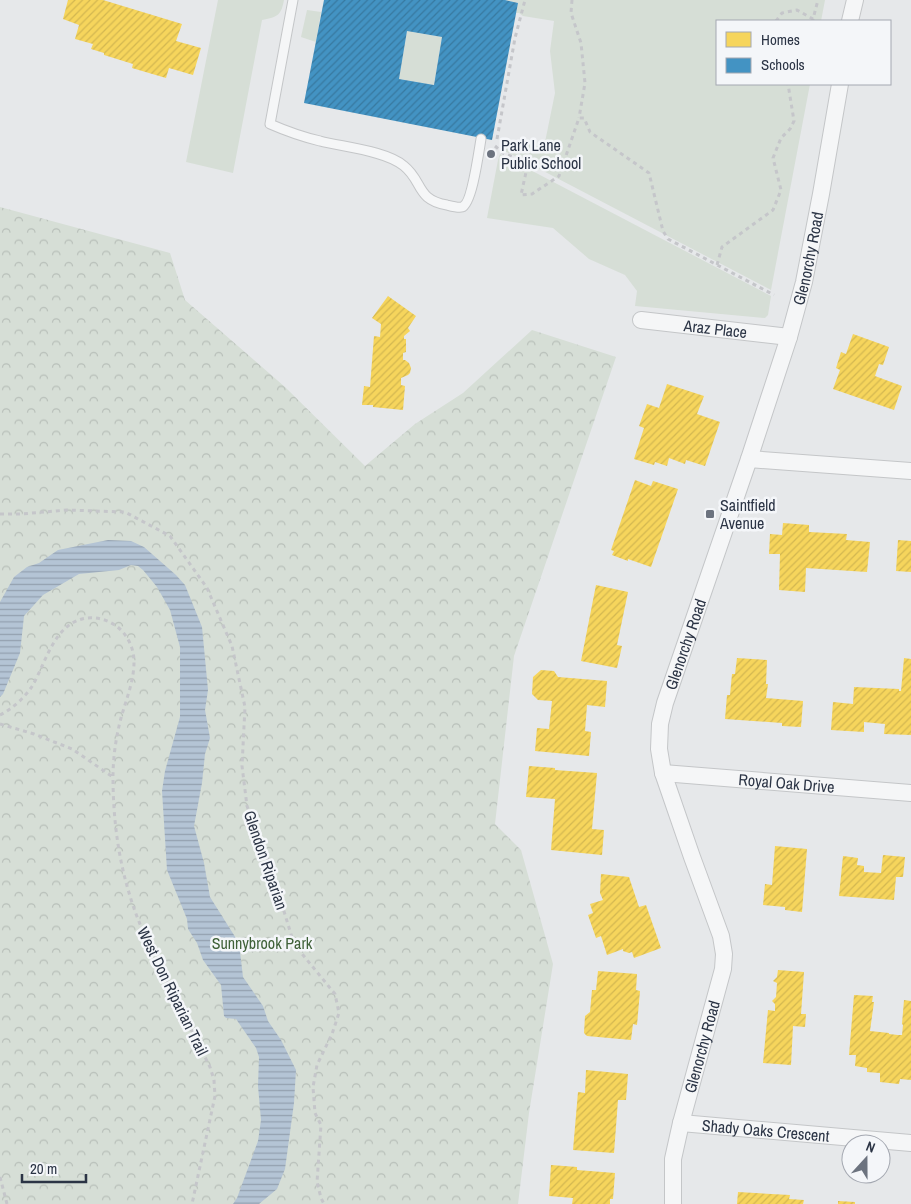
<svg xmlns="http://www.w3.org/2000/svg" width="911" height="1204" viewBox="0 0 911 1204" font-family="'Archivo Narrow',sans-serif">
	<style>
		.green { fill: #d6ded6 }
		.park { fill: url(#park-crowns) }
		.water { fill: url(#water-rules) }
		.homes { fill: url(#homes-hatch) }
		.schools { fill: url(#schools-hatch); fill-rule: evenodd }
		.lines { fill: none; stroke-linecap: round; stroke-linejoin: round }
		.service-casing { stroke: #c4c6c8; stroke-width: 11 }
		.minor-casing { stroke: #c4c6c8; stroke-width: 18 }
		.path { stroke: #c5c6ca; stroke-width: 3; stroke-dasharray: 4 4; stroke-linecap: butt }
		.service { stroke: #f5f6f7; stroke-width: 9 }
		.minor { stroke: #f5f6f7; stroke-width: 16 }
		.poi-dot { fill: #6c737f; stroke: #f4f6f9; stroke-width: 2 }
		.labels { text-anchor: middle; stroke-width: 5; stroke-linejoin: round; paint-order: stroke }
		.poi-label { font-size: 16px; fill: #2b3445; stroke: #f4f6f9; text-anchor: start }
		.street-label { font-size: 16px; fill: #2b3445; stroke: #f4f6f9 }
		.park-label { font-size: 16px; fill: #3f6138; stroke: #f4f6f9 }
	</style>
	<defs>
		<pattern id="park-crowns" width="20" height="18" patternUnits="userSpaceOnUse" patternTransform="scale(1.25)"><rect width="20" height="18" fill="#d6ded6"/><path d="M2 6a3 3 0 1 1 6 0M12 15a3 3 0 1 1 6 0" fill="none" stroke="#b8bfb9"/></pattern>
		<pattern id="water-rules" width="6" height="5" patternUnits="userSpaceOnUse" patternTransform="scale(1.25)"><rect width="6" height="5" fill="#b4c4d5"/><path d="M0 2.5h6" fill="none" stroke="#93a0af"/></pattern>
		<pattern id="homes-hatch" width="6" height="6" patternUnits="userSpaceOnUse" patternTransform="scale(1.25)"><rect width="6" height="6" fill="#f6d55c"/><path d="M-1 1l2-2M0 6l6-6M5 7l2-2" fill="none" stroke="#d3b751"/></pattern>
		<pattern id="schools-hatch" width="6" height="6" patternUnits="userSpaceOnUse" patternTransform="scale(1.25)"><rect width="6" height="6" fill="#4393c3"/><path d="M-1 1l2-2M0 6l6-6M5 7l2-2" fill="none" stroke="#3879a0"/></pattern>
	</defs>
	<rect width="100%" height="100%" fill="#e6e8ea"/>
	<!-- green -->
	<path class="green" d="M218,0h66c-3,17 -8,17 -22,20l-29,153 -47,-11z
		M505,0h320l-4,21h-104v63h93l-39,206 -268,-140v-10l41,7 11,-54 -5,-42 4,-30 -31,-5 -4,-3h-3l2,-10z
		M307,10l14,2 -5,30 -15,-5z
		M407,31l35,6 -8,48 -35,-6z
		M500,154l271,142 -3,19 -3,3 -130,-12 2,-15 -12,-16 -36,-16 -36,-31 -66,-10 11,-58z"/>
	<!-- park -->
	<path class="park" d="M0,207l170,46 15,47 100,87 80,79 50,-42 48,-31 69,-63 84,27 -102,299 -19,168 26,26 32,114 -24,149 -11,91h-518z"/>
	<!-- water -->
	<path class="water" d="M108,540l23,1 13,6 32,28 9,10 17,42 6,63 -3,20 5,28 -5,16 -3,29 -8,43 10,37 6,34 29,46 4,34 20,29 5,15 13,19 15,30 -2,33 -9,66 -8,20 -18,15h-26l4,-6 21,-57 3,-21 -3,-34 1,-29 -3,-9 -20,-29 -10,-1 -2,-2 -3,-31 -18,-25 -6,-17 -9,-14 -1,-10 -20,-49 -5,-79 3,-20 15,-54v-70l-10,-37 -13,-23 -14,-17 -5,-4 -7,-1 -12,5 -40,4 -36,21 -19,21 -4,37 -17,41 -3,3v-95l14,-25 13,-10 12,-4 19,-13z"/>
	<!-- homes -->
	<path class="homes" d="M68,0h35l79,24 -6,17 25,7 -8,27 -24,-7 -3,10 -34,-10 1,-4 -29,-9v-2l-13,-4 2,-5 -18,-5 4,-14 -16,-6z
		M388,296l28,20 -8,12 2,3 -6,5v3h2v13l-3,1v7h2l4,3 2,5 -1,5 -2,2 -7,3v7l4,1 -2,24 -30,-3v-2h-11l2,-19 6,1 4,-51 6,1 1,-13 -9,-6z
		M853,334l36,13 -6,18 -4,-1 -4,12 27,10 -8,24 -61,-21 7,-19 -4,-2 5,-16 5,2z
		M667,384l37,12 -7,18 23,8 -15,44 -19,-6 -1,4 -16,-6 -2,8 -12,-4 -1,3 -20,-6 10,-31 -5,-2 8,-22 12,4z
		M635,480l16,6 2,-5 25,8 -27,78 -23,-8v2l-16,-6 2,-4 -3,-1z
		M783,523l26,2v7l38,2 -1,6 24,2 -3,30 -61,-4 -1,24 -26,-2 1,-36h-11l1,-20 12,1z
		M898,540l13,1v31l-15,-1z
		M596,585l32,7 -11,53 5,1 -5,22 -36,-7z
		M737,658l30,2 -1,24h2l-2,14 37,3 -2,26 -19,-1v-3l-57,-4 2,-24h3l2,-21h3z
		M904,658l7,1v76l-27,-1 1,-10 -21,-2v10l-33,-2 2,-28 20,2 1,-17 45,2v2h2z
		M541,670l13,1 4,6 49,4 -2,26 -18,-2 -2,26 6,1 -2,24 -54,-5 2,-23 12,1 3,-28 -14,-1 -6,-6 1,-17z
		M529,766l26,2v2l42,3 -5,56 12,1 -2,25 -51,-5 4,-51 -29,-2z
		M775,846l32,3 -5,63 -17,-2v-3l-22,-2 2,-21 7,1z
		M883,855l22,2 -2,20h-7l-2,23 -55,-4 4,-40 15,2 -1,7 7,1v6l17,1z
		M601,874l28,3 10,30 7,-2 15,43 -27,10 -2,-6 -3,1 -6,-2v-2l-16,6 -6,-19 -5,2 -8,-23 5,-2 -3,-9 13,-4 -3,-7z
		M778,970l26,2 -3,42h5l-1,13 -12,-1 -2,39 -28,-2 5,-53 7,1v-7l-3,-3 4,-4 1,-14 -4,-2 4,-4z
		M598,971l39,3 -1,16 4,1 -3,34 -4,-1 -2,16 -44,-4 -3,-3 1,-17 5,-4 2,-22h4z
		M854,995l19,1 -1,6h2l-4,29 19,2v1l9,1h4l1,-10 -1,-1 2,-24 7,1v79l-11,-1 -1,5 -19,-2v-9l-13,-1v-4l-12,-2 1,-11h-7z
		M586,1070l42,4 -2,26h-8l-4,53 -41,-3 5,-58 7,1z
		M551,1165l26,2v3l38,3 -2,26h-3v5h-38l1,-6 -24,-2z
		M738,1192l52,3 -1,4 15,1 -1,4h-66z
		M838,1201l17,1v2h-17z"/>
	<!-- schools -->
	<path class="schools" d="M324,0h181l13,3 -26,137 -188,-37zM407,31l35,6 -8,48 -35,-6z"/>
	<g class="lines">
		<defs>
			<path id="service" d="M293,0l-23,124c16,7 33,13 50,17 23,6 67,10 84,25 19,15 12,34 43,39 4,1 11,3 15,2 10,-3 17,-57 19,-68"/>
			<g id="minor">
				<path d="M850,21l5,-21"/>
				<path id="s1" d="M641,320l148,17"/>
				<path d="M749,459l162,12"/>
				<path id="s2" d="M663,773l248,20"/>
				<path id="s3" d="M681,1123l230,20"/>
				<path id="s4" d="M673,1204v-45l8,-36 42,-154 1,-15 -3,-18 -29,-79 -29,-84 -4,-24 1,-25 5,-21 84,-244 40,-122 15,-55 17,-88 19,-110"/>
			</g>
		</defs>
		<!-- service casing -->
		<use href="#service" class="service-casing"/>
		<!-- minor casing -->
		<use href="#minor" class="minor-casing"/>
		<!-- path -->
		<path class="path" d="M572,0l-1,13 10,30 4,40 -6,35
			M776,21l6,-8 15,-3 16,9 5,-19
			M497,139l18,-101 10,-38
			M495,146l8,7 25,10 -7,32 11,-1 27,-18 20,-58h5l6,14 59,41 14,58 5,8 106,56
			M717,265l5,-18 51,-37 8,-20 -8,-32 8,-20 9,-9 4,-8 -6,-37
			M0,514h21l46,-4 58,2 45,24 37,52 25,58 13,61 -3,59 5,40 21,53 26,85 41,50 4,19 -7,21 -15,31 -4,22 2,26 6,12 -4,57 4,16 3,6
			M0,715c12,-6 23,-16 31,-27 15,-24 23,-67 57,-70 26,-2 46,19 46,44 0,19 -8,38 -13,56 -5,19 -8,39 -8,59 0,40 5,81 17,119 9,31 24,58 38,87 14,28 28,56 42,84l4,13 1,16 -23,108
			M0,724l34,10 38,15 41,28
			M0,1177l7,27"/>
		<!-- service -->
		<use href="#service" class="service"/>
		<!-- minor -->
		<use href="#minor" class="minor"/>
	</g>
	<!-- markers -->
	<g class="poi-dot">
		<circle cx="491" cy="154" r="5"/>
		<rect x="705" y="509" width="10" height="10" rx="2.5"/>
	</g>
	<g class="labels">
		<!-- poi labels -->
		<g class="poi-label">
			<text x="501" y="151">Park Lane<tspan x="501" dy="18">Public School</tspan></text>
			<text x="720" y="511">Saintfield<tspan x="720" dy="18">Avenue</tspan></text>
		</g>
		<!-- street labels -->
		<g class="street-label">
			<text dy="6" stroke="none"><textPath href="#s4" startOffset="986">Glenorchy Road</textPath></text>
			<text dy="6" stroke="none"><textPath href="#s1" startOffset="75">Araz Place</textPath></text>
			<text dy="6" stroke="none"><textPath href="#s4" startOffset="581">Glenorchy Road</textPath></text>
			<text dy="6" stroke="none"><textPath href="#s2" startOffset="124">Royal Oak Drive</textPath></text>
			<text transform="translate(266 860) rotate(71)" y="6">Glendon Riparian</text>
			<text transform="translate(173 991) rotate(64)" y="6">West Don Riparian Trail</text>
			<text dy="6" stroke="none"><textPath href="#s4" startOffset="161">Glenorchy Road</textPath></text>
			<text dy="6" stroke="none"><textPath href="#s3" startOffset="85">Shady Oaks Crescent</textPath></text>
		</g>
		<!-- park labels -->
		<g class="park-label">
			<text x="262" y="949">Sunnybrook Park</text>
		</g>
	</g>
	<!-- legend -->
	<rect x="716" y="20" width="175" height="65" fill="#f4f6f9" stroke="#a4a8b1"/>
	<rect x="726" y="32" width="25" height="15" fill="#f6d55c" stroke="#a4a8b1"/>
	<text x="761" y="45" font-size="15" fill="#2b3445">Homes</text>
	<rect x="726" y="58" width="25" height="15" fill="#4393c3" stroke="#a4a8b1"/>
	<text x="761" y="70" font-size="15" fill="#2b3445">Schools</text>
	<!-- north arrow -->
	<g transform="translate(866 1159) rotate(21)"><circle r="24" fill="#f4f6f9" stroke="#a4a8b1"/>
	<path d="M0-4L9 19L0 12L-9 19Z" fill="#6c737f"/>
	<text y="-8" font-size="14" font-weight="bold" text-anchor="middle" fill="#2b3445">N</text>
	</g>
	<!-- scale -->
	<path d="M22 1174v8h64v-8" fill="none" stroke="#2b3445" stroke-width="2.5"/>
	<text x="30" y="1174" font-size="15" fill="#2b3445" stroke="#f4f6f9" stroke-width="4" paint-order="stroke">20 m</text>
</svg>
